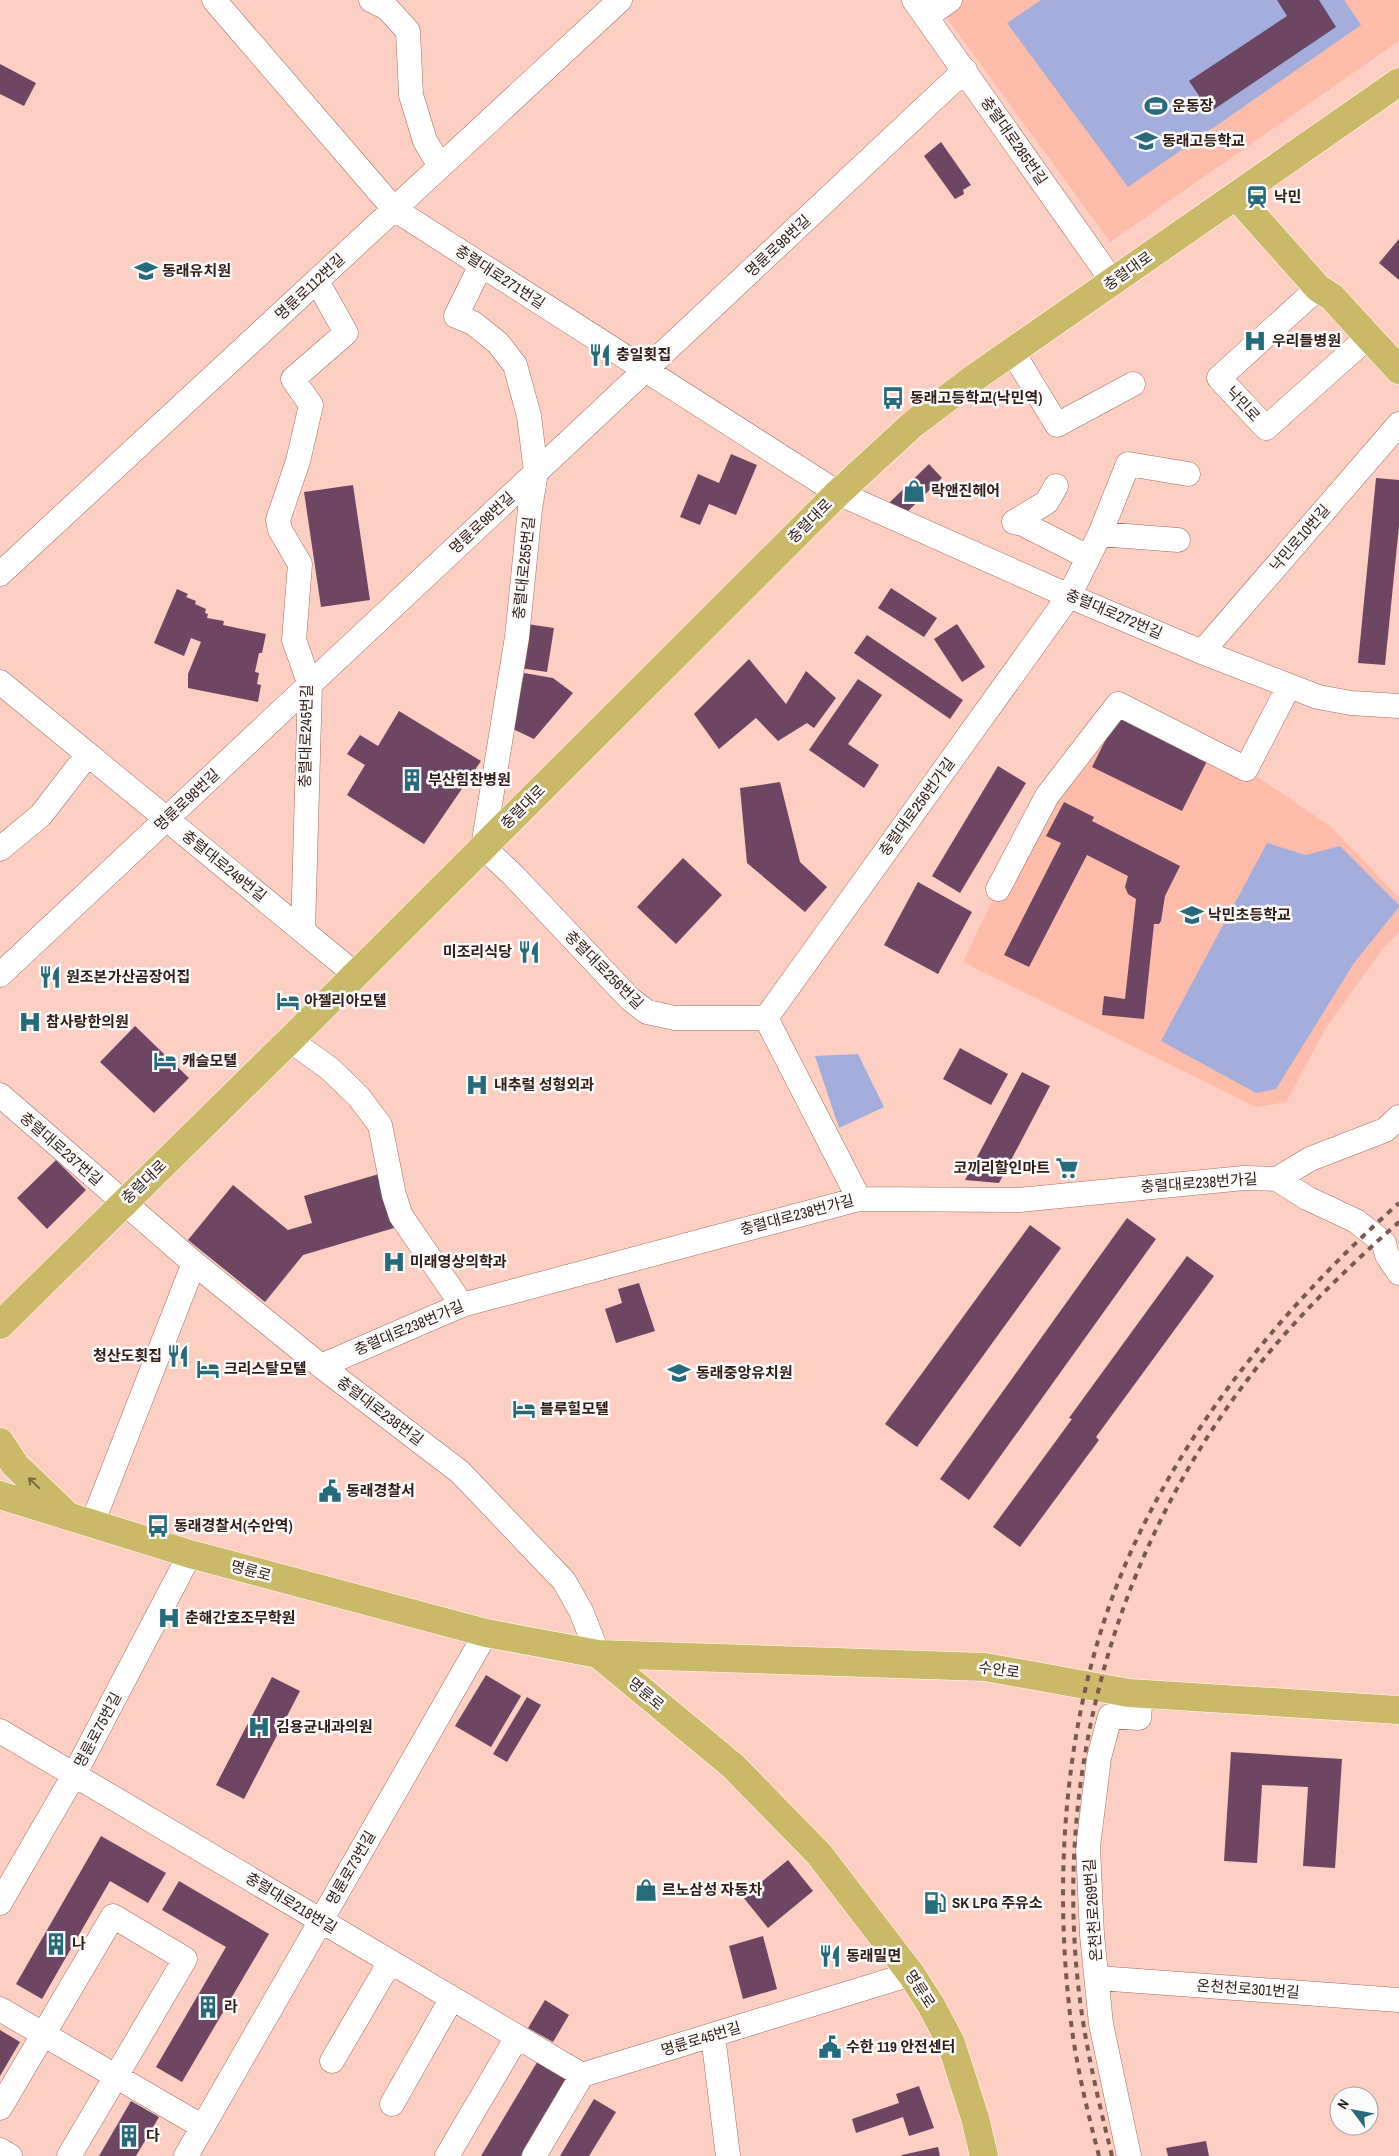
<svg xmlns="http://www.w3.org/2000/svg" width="1399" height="2156" viewBox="0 0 1399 2156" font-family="'Archivo Narrow','Noto Sans KR',sans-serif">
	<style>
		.built { fill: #fdbcaa }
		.green { fill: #a4aedc }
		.building { fill: #6d4664 }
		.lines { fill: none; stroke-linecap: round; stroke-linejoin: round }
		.minor-casing { stroke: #a26e60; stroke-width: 25 }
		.major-casing { stroke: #fff; stroke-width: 29 }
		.minor { stroke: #fff; stroke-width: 24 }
		.major { stroke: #caba68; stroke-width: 28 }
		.rail { stroke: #785a51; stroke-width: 4; stroke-dasharray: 6 6; stroke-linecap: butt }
		.oneway { stroke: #7e6b3f }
		.labels { text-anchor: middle; stroke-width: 5; stroke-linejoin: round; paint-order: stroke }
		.poi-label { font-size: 15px; font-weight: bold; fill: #311c16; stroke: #fbfbfb; text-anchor: start }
		.street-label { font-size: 15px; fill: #311c16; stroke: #fbfbfb }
	</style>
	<rect width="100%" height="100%" fill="#fdcec2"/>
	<!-- built -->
	<path class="built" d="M934,0h465v41l-289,201z
		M1118,704l128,65 85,58 68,71v34l-14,14 -58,80 -41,76 -30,5 -293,-145 35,-73z"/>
	<!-- green -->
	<path class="green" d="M1041,0h303l17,25 -233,162 -121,-164z
		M1267,843l39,12 34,-9 59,59v2l-45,56 -78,126 -20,4 -95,-52z
		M858,1054l26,53 -45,21 -24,-72z"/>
	<!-- building -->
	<path class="building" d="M1277,0h42l17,27 -126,85 -21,-31 98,-65z
		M0,64l36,19 -12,23 -24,-12z
		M941,142l30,43 -8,5 1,4 -9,5 -31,-43z
		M1399,239v41l-20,-17z
		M731,454l26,11 -21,50 -27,-11 -9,21 -20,-8 18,-43 21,9z
		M929,464l13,14 -36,35 -19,-8z
		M1376,478l23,2v46l-14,139 -27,-2z
		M353,485l17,115 -49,7 -17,-115z
		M891,588l46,30 -13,19 -46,-29z
		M177,589l11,5 -2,3 10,4 -1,3 11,5 -1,4 3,1 -1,4 17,3 -1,4 43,9 -4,19h-3l-4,19 4,1 -2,11 4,1 -3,17 -70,-14v-14l13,-32 -10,-4 -7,18 -30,-13z
		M527,624l27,4 -7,44 -27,-4z
		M957,624l28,43 -23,15 -28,-43z
		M867,635l96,65 -13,19 -96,-66z
		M749,659l37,45 20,-33 30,27 -22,30 -7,-5 -29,18 -22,-23 -37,31 -25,-35z
		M524,673l29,5 20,15 -39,46 -21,-10z
		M858,679l24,16 -34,49 31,21 -15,23 -55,-38z
		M399,711l82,50 -57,83 -77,-49 18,-30 -18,-11 13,-19 18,11z
		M1118,715l90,44 -26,52 -90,-44z
		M998,766l28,17 -66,110 -28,-17z
		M780,782l20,80 27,25 -22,25 -58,-49 -7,-75z
		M1064,802l30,15 -2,4 88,45 -15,30 -4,25 -2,3h-5l-10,95 -42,-4 2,-19 21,3 11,-100 -8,-5 -3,-7 3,-11 -41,-21 -58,112 -25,-12 57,-112 -15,-7z
		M683,858l39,37 -46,49 -39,-37z
		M918,882l54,30 -34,62 -54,-29z
		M135,1026l54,52 -35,35 -54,-51z
		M960,1048l48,26 -17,31 -48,-26z
		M1022,1072l28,14 -51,97 -34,-3z
		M56,1160l30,30 -39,39 -30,-31z
		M379,1174l15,54 -91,27 -38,47 -77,-62 45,-55 55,45 24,-7 -8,-27z
		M1127,1218l29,21 -187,261 -29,-21z
		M1030,1225l31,23 -144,199 -32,-23z
		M1187,1256l27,20 -118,161 3,3 -79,107 -27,-20 79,-108 -3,-1z
		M639,1283l16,48 -39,12 -11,-34 17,-6 -4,-14z
		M486,1675l35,21 -30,51 -36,-21z
		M272,1677l28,14 -56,108 -28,-14z
		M527,1697l14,8 -34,57 -14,-8z
		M1231,1752l111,7 -7,109 -32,-2 5,-79 -46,-2 -5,78 -33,-2z
		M101,1836l65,37 -18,30 -38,-22 -68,118 -26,-15z
		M788,1860l25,31 -45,37 -25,-31z
		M179,1881l90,53 -87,148 -26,-15 70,-120 -64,-37z
		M763,1936l14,53 -34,10 -14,-53z
		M545,2000l24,15 -16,27 -25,-14z
		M0,2030l20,12 -20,34z
		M539,2059l29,18 -47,79h-40z
		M919,2086l15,42 -25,8 -6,-19 -47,16 -4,-14 47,-16 -3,-9z
		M594,2099l22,13 -27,44h-29z
		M131,2101l28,16 -23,39h-37z
		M1206,2141l3,15h-41l-2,-8z
		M938,2147l2,9h-38v-1z"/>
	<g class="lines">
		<defs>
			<path id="minor" d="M214,0l180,209 444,284 231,103 133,56 116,45 33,6 48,3
				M371,0l16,8 21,23 3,64 14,46 15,25
				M914,0l199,282
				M926,17l24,-17
				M481,265l-25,51 17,7 25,20 17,22 14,51 7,56 -6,37 -13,128 -34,210 30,28 117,124 17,13 28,6h91l93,181
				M1318,288l-99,90 47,50 102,-91
				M1012,351l45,74 76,-41
				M1056,486l-9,16 -33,20 9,2 65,33
				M1100,534l78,6
				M0,574l620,-574
				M1202,652l197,-228
				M0,682l355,292
				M0,849l41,-34 47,-61
				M998,889l49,-93 71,-92 128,65 43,-83
				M303,931l7,-246 -16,-45 6,-76 -20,-34 -2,-10 20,-59 13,-56 -18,-26 53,-46 -29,-52
				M0,975l965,-905
				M766,1018l303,-422 31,-62 28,-70 60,10
				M290,1040l40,29 28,27 22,29 14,70 7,21 61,89
				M0,1095l194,168 127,103 139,106 104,109 17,30 17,43
				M1277,1179l30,19 49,23 28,22 3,12 12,18
				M321,1366l141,-61 397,-106 160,1 225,-22 33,1 33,-20 75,-29 14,-13
				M92,1524l102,-261
				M0,1731l582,344
				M0,1903l74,-128 116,-221
				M1098,1978l301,22
				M0,2009l203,118
				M713,2036l15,120
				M332,2061l58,-99
				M392,2104l60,-106
				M0,2108l113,-192 72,43 -116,197
				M0,2150l10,6
				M186,2156l300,-523
				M447,2156l70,-119
				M534,2156l48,-81 329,-101
				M1129,2156l-28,-132 -9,-89 -4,-88 11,-89 11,-42 29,2 2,-24"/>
			<path id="major" d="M1236,196l82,92 14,9 67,73
				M0,1325l290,-285 548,-547 75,-69 61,-46 425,-296
				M0,1442l15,23 49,47
				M0,1495l190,59 296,79 112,21 135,112 86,88 92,120 20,31 20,38 24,75 9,38
				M598,1654l387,13 144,26 270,17"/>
		</defs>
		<!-- minor casing -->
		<use href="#minor" class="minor-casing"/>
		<!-- major casing -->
		<use href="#major" class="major-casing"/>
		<!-- minor -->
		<use href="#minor" class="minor"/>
		<!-- major -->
		<use href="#major" class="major"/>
		<!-- rail -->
		<path class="rail" d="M1099,2156c-13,-50 -25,-100 -30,-151 -16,-149 -1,-311 60,-449 61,-137 159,-254 270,-353
			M1112,2156c-12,-49 -24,-98 -31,-148 -33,-239 40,-482 196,-665 38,-44 79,-83 122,-121"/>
	</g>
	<!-- one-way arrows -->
	<defs><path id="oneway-shaft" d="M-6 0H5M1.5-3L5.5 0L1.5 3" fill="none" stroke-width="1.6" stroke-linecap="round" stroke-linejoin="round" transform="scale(1.25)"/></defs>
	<use class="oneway" href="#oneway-shaft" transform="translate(34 1483) rotate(-136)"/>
	<!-- icons -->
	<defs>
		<symbol id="stadium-bare" viewBox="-9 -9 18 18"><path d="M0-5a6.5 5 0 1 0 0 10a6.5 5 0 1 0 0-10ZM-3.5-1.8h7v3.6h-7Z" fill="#266b7b" stroke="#fbfbfb" stroke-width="2.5" paint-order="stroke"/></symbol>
		<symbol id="school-bare" viewBox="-9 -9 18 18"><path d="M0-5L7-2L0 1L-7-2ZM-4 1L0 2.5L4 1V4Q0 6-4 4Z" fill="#266b7b" stroke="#fbfbfb" stroke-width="2.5" paint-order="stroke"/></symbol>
		<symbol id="station-bare" viewBox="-9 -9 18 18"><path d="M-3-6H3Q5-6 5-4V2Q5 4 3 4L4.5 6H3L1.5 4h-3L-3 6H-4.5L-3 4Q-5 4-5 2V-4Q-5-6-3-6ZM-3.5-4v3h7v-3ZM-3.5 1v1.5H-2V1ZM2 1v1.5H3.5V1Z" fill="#266b7b" stroke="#fbfbfb" stroke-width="2.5" paint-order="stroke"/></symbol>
		<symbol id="hospital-bare" viewBox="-9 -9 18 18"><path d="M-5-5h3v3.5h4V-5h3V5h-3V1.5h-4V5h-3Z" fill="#266b7b" stroke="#fbfbfb" stroke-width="2.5" paint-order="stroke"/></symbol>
		<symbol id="restaurant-bare" viewBox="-9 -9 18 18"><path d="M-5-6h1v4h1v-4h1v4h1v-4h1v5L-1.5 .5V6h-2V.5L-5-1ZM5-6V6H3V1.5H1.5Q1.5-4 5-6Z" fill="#266b7b" stroke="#fbfbfb" stroke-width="2.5" paint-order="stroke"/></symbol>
		<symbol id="bus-bare" viewBox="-9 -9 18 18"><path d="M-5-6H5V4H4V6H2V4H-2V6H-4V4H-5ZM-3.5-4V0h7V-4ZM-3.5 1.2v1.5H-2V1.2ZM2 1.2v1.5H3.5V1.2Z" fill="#266b7b" stroke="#fbfbfb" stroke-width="2.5" paint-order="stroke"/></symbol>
		<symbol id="shop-bare" viewBox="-9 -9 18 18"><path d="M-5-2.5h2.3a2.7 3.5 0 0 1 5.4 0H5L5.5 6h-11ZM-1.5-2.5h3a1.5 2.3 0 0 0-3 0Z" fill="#266b7b" stroke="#fbfbfb" stroke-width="2.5" paint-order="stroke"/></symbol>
		<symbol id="building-bare" viewBox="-9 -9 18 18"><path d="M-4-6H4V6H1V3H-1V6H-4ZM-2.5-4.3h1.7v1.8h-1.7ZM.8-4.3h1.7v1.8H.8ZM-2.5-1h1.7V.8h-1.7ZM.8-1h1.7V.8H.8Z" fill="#266b7b" stroke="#fbfbfb" stroke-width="2.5" paint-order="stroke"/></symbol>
		<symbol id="hotel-bare" viewBox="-9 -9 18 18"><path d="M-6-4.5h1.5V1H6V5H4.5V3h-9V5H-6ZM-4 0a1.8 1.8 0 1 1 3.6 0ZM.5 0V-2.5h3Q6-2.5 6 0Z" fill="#266b7b" stroke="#fbfbfb" stroke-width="2.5" paint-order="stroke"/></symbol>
		<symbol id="supermarket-bare" viewBox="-9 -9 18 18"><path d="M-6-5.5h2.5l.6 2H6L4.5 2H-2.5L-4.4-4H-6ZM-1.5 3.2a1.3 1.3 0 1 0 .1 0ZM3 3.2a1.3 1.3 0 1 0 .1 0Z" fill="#266b7b" stroke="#fbfbfb" stroke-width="2.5" paint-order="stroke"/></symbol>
		<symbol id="civic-bare" viewBox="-9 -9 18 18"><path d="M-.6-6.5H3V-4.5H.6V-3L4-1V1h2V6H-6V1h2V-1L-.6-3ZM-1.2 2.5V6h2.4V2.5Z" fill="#266b7b" stroke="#fbfbfb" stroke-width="2.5" paint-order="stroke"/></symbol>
		<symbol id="fuel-bare" viewBox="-9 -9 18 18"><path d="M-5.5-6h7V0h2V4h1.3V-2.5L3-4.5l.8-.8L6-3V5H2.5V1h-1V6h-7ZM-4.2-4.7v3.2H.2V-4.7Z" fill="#266b7b" stroke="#fbfbfb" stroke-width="2.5" paint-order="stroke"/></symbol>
	</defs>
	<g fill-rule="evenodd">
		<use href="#stadium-bare" x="1140" y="90" width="32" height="32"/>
		<use href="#school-bare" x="1130" y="125" width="32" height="32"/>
		<use href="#station-bare" x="1241" y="181" width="32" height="32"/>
		<use href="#school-bare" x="130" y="255" width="32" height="32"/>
		<use href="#hospital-bare" x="1239" y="325" width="32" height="32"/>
		<use href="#restaurant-bare" x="584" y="339" width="32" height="32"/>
		<use href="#bus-bare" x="877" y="382" width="32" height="32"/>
		<use href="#shop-bare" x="898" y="475" width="32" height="32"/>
		<use href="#building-bare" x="396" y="764" width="32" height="32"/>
		<use href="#school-bare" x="1176" y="899" width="32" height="32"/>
		<use href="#restaurant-bare" x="513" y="936" width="32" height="32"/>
		<use href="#restaurant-bare" x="34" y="961" width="32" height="32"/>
		<use href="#hotel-bare" x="272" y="985" width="32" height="32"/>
		<use href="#hospital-bare" x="14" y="1006" width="32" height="32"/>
		<use href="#hotel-bare" x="149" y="1045" width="32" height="32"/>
		<use href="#hospital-bare" x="461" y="1069" width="32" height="32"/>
		<use href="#supermarket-bare" x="1051" y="1152" width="32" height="32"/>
		<use href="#hospital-bare" x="378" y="1246" width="32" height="32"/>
		<use href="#restaurant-bare" x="162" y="1340" width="32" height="32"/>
		<use href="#hotel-bare" x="192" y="1353" width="32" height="32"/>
		<use href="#school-bare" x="663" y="1357" width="32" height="32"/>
		<use href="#hotel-bare" x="508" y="1393" width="32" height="32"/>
		<use href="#civic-bare" x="314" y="1475" width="32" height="32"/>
		<use href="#bus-bare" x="142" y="1510" width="32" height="32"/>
		<use href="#hospital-bare" x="153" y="1602" width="32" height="32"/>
		<use href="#hospital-bare" x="243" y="1711" width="32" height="32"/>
		<use href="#shop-bare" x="630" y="1874" width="32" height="32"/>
		<use href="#fuel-bare" x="919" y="1887" width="32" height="32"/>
		<use href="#building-bare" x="40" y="1928" width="32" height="32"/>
		<use href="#restaurant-bare" x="814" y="1940" width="32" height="32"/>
		<use href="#building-bare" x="192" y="1991" width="32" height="32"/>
		<use href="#civic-bare" x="814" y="2031" width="32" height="32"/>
		<use href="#building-bare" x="113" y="2120" width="32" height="32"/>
	</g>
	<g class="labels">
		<!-- poi labels -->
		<g class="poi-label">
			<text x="1172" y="111">운동장</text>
			<text x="1162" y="146">동래고등학교</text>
			<text x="1274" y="202">낙민</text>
			<text x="162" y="276">동래유치원</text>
			<text x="1272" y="346">우리들병원</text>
			<text x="616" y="360">충일횟집</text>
			<text x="910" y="403">동래고등학교(낙민역)</text>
			<text x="931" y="496">락앤진헤어</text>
			<text x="428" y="785">부산힘찬병원</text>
			<text x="1208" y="920">낙민초등학교</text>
			<text x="512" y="957" text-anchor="end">미조리식당</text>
			<text x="66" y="982">원조본가산곰장어집</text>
			<text x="304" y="1006">아젤리아모텔</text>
			<text x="46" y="1027">참사랑한의원</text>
			<text x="182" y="1066">캐슬모텔</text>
			<text x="494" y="1090">내추럴 성형외과</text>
			<text x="1050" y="1173" text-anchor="end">코끼리할인마트</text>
			<text x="410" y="1267">미래영상의학과</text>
			<text x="162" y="1361" text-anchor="end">청산도횟집</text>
			<text x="224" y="1374">크리스탈모텔</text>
			<text x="696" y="1378">동래중앙유치원</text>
			<text x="540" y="1414">블루힐모텔</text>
			<text x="346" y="1496">동래경찰서</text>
			<text x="174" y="1531">동래경찰서(수안역)</text>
			<text x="185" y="1623">춘해간호조무학원</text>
			<text x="276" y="1732">김용균내과의원</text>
			<text x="662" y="1895">르노삼성 자동차</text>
			<text x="952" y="1908">SK LPG 주유소</text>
			<text x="72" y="1949">나</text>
			<text x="846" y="1961">동래밀면</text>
			<text x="224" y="2012">라</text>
			<text x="846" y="2052">수한 119 안전센터</text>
			<text x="146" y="2141">다</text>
		</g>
		<!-- street labels -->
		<g class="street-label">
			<text transform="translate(1014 141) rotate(55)" y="5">충렬대로285번길</text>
			<text transform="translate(778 246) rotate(-43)" y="5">명륜로98번길</text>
			<text transform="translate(1128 271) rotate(-35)" y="5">충렬대로</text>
			<text transform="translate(500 277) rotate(33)" y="5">충렬대로271번길</text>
			<text transform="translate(310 287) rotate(-43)" y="5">명륜로112번길</text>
			<text transform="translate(1243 404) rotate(47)" y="5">낙민로</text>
			<text transform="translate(810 521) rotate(-45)" y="5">충렬대로</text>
			<text transform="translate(482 523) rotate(-43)" y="5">명륜로98번길</text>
			<text transform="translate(1300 538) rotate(-49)" y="5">낙민로10번길</text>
			<text transform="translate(524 568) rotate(-84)" y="5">충렬대로255번길</text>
			<text transform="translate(1114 614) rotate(23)" y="5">충렬대로272번길</text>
			<text transform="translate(306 736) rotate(-89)" y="5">충렬대로245번길</text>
			<text transform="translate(187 800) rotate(-43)" y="5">명륜로98번길</text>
			<text transform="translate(523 807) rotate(-45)" y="5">충렬대로</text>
			<text transform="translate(917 807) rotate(-54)" y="5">충렬대로256번가길</text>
			<text transform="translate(224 866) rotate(39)" y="5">충렬대로249번길</text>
			<text transform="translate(604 970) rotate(45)" y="5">충렬대로256번길</text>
			<text transform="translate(61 1149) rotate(41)" y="5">충렬대로237번길</text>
			<text transform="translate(144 1182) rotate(-44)" y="5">충렬대로</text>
			<text transform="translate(1199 1183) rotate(-4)" y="5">충렬대로238번가길</text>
			<text transform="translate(797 1215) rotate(-15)" y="5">충렬대로238번가길</text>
			<text transform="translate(409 1328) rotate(-23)" y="5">충렬대로238번가길</text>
			<text transform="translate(380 1411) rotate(37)" y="5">충렬대로238번길</text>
			<text transform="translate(251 1571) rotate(15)" y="5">명륜로</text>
			<text transform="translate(999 1670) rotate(8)" y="5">수안로</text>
			<text transform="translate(646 1694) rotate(40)" y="5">명륜로</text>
			<text transform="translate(98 1730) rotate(-62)" y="5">명륜로75번길</text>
			<text transform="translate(351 1868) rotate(-60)" y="5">명륜로73번길</text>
			<text transform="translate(291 1903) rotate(31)" y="5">충렬대로218번길</text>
			<text transform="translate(1093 1910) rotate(-94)" y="5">온천천로269번길</text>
			<text transform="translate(920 1989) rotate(57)" y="5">명륜로</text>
			<text transform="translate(1248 1989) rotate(4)" y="5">온천천로301번길</text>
			<text transform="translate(701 2039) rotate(-17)" y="5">명륜로45번길</text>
		</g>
	</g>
	<!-- north arrow -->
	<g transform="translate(1354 2111) rotate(302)"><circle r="24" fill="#fbfbfb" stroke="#aaa29f"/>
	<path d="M0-4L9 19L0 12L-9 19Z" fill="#266b7b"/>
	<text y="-8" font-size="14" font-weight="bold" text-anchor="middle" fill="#311c16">N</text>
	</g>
</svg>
